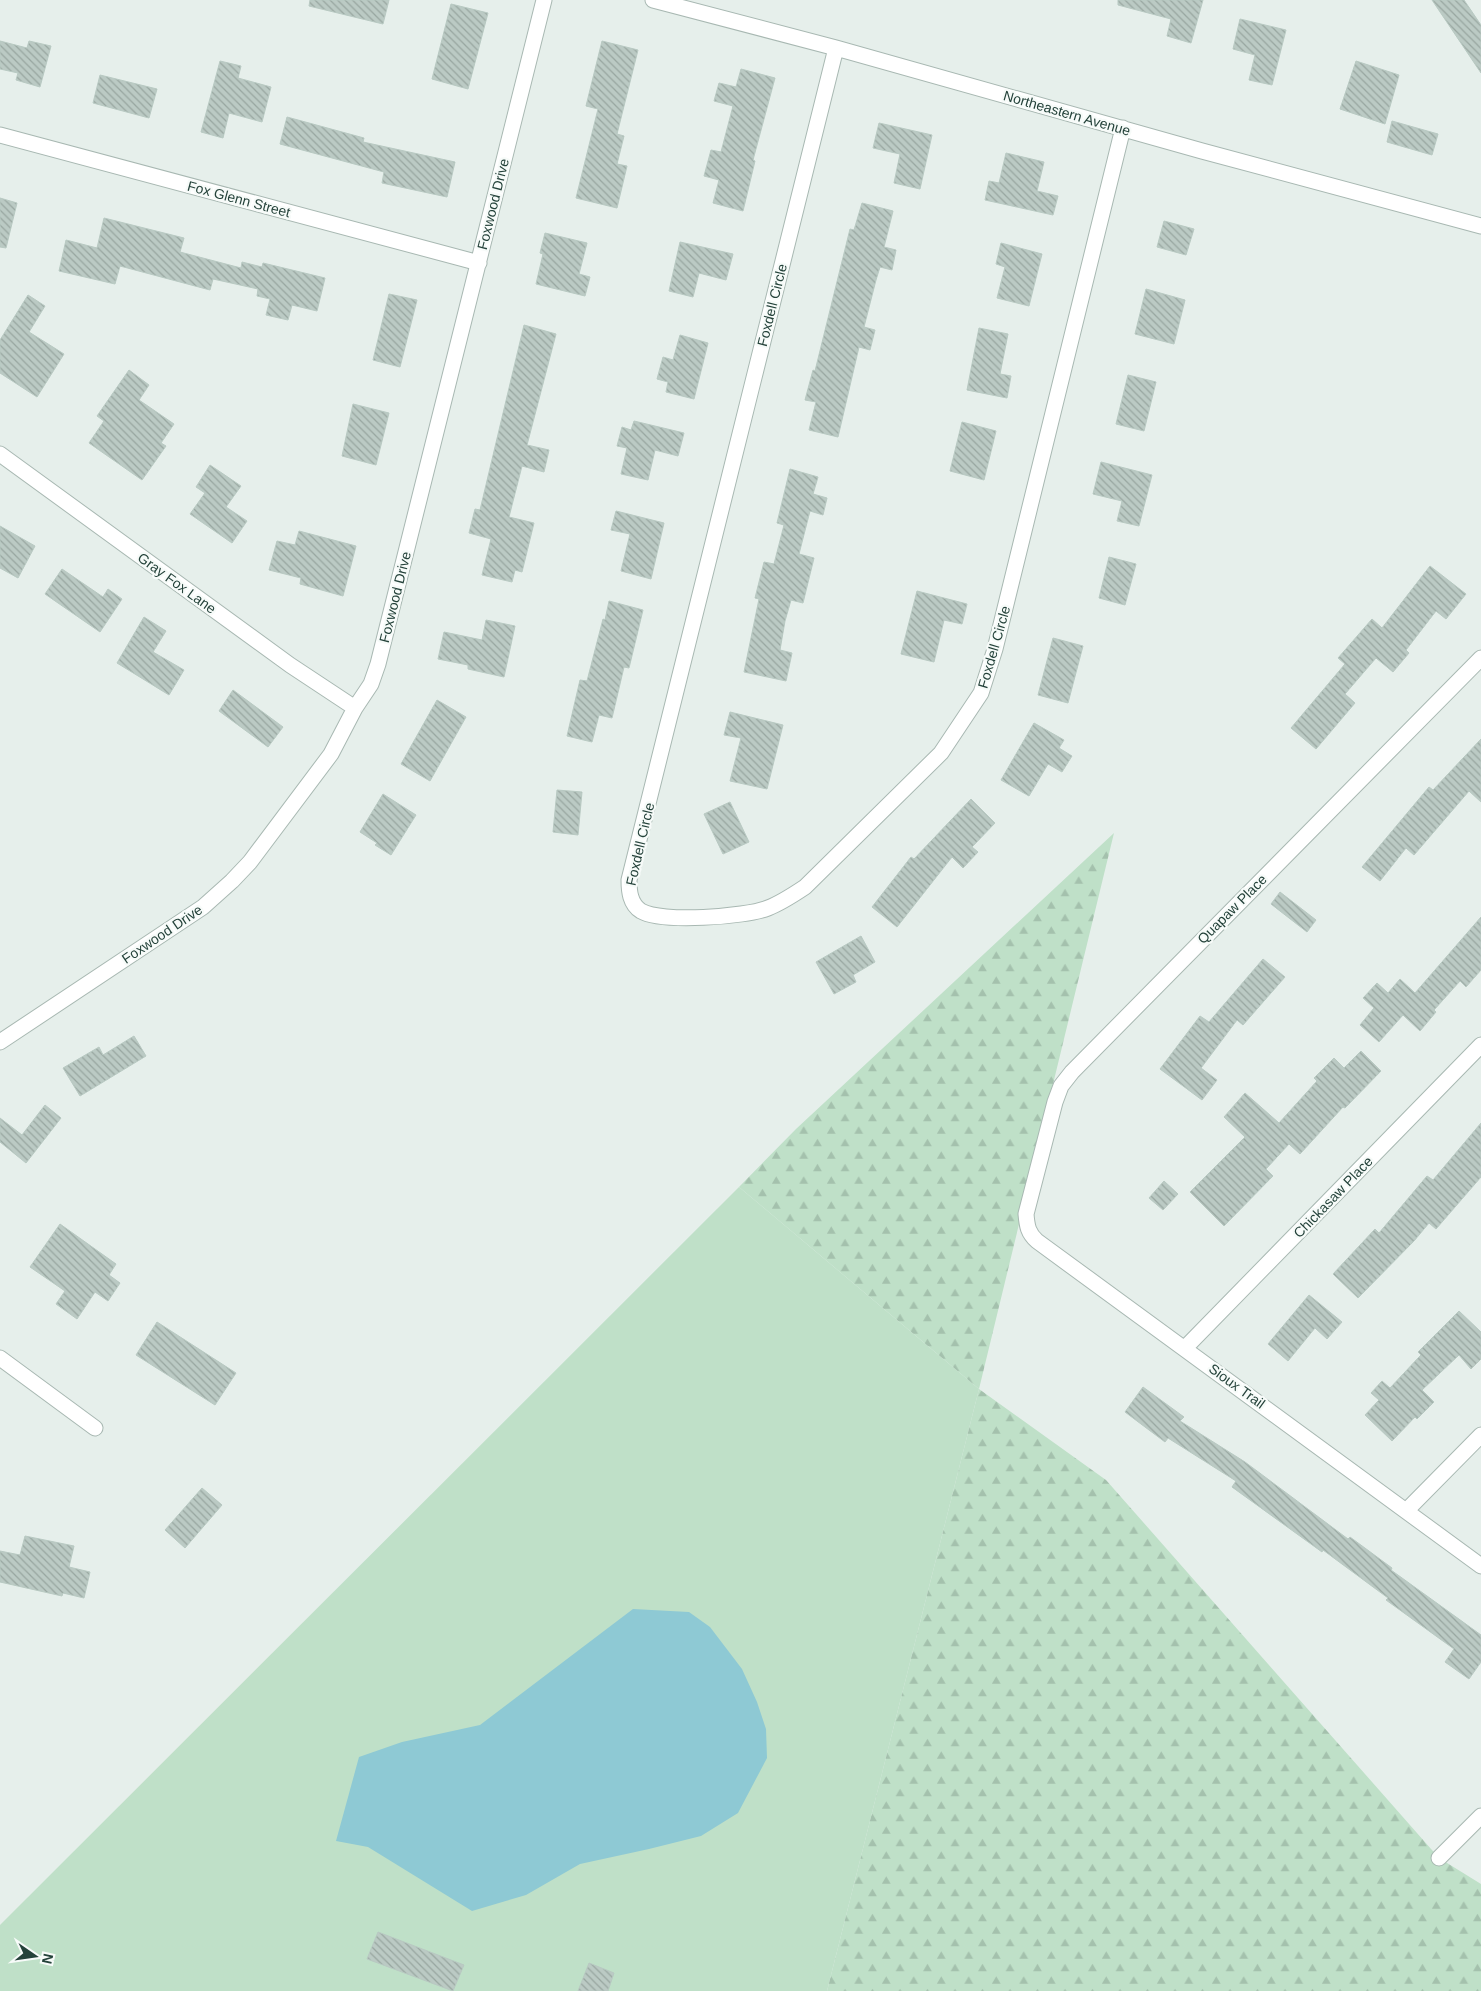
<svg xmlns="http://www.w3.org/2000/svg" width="1481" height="1991" viewBox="0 0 1481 1991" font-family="Arial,sans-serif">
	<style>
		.grass { fill: #bfe0c8 }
		.forest { fill: url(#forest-firs) }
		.water { fill: #8ec9d4 }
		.building { fill: url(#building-back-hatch); stroke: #b8c9c2 }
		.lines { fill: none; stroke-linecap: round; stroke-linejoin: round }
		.minor-casing { stroke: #a8b8b2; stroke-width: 17 }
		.minor { stroke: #fff; stroke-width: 15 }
		.labels { text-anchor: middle; stroke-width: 4.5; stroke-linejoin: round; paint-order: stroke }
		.street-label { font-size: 14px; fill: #24423a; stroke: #f7fbf9 }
	</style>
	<defs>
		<pattern id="forest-firs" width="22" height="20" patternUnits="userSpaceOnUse" patternTransform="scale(1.25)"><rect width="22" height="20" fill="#bfe0c8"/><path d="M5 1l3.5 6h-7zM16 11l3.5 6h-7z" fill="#a4c1ad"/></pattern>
		<pattern id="building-back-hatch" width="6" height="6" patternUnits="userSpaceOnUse" patternTransform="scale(1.25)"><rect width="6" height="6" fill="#bbcac4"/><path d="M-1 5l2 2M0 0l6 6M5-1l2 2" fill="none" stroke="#98a6a0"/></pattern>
	</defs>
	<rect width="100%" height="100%" fill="#e6efeb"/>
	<!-- grass -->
	<path class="grass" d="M739,1187l240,202 -152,602h-827v-66z"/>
	<!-- forest -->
	<path class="forest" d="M1114,833l-135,556 127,91 333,378 42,26v107h-654l152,-602 -240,-202 57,-58z"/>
	<!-- water -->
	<path class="water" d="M633,1609l56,3 21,15 32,42 15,33 9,27 1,29 -29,55 -37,23 -52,13 -69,15 -54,31 -54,16 -104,-64 -32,-6 23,-84 43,-15 78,-17z"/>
	<!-- building -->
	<path class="building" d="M310,0h79l-6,24 -74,-18z
		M1118,0h85l-12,43 -24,-7 4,-17 -53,-14z
		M1432,0h32l17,25v48z
		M451,4l37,9 -20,76 -36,-10z
		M1240,19l46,11 -14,55 -23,-5 6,-25 -22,-6z
		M0,41l27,7 2,-7 22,5 -11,41 -24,-7 2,-7 -18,-4z
		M602,41l36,9 -21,84 7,2 -7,28 10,2 -10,42 -41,-10 22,-89 -12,-3z
		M220,61l21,5 -3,12 33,9 -9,35 -33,-9 -6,25 -22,-6z
		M1356,61l43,14 -14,49 -45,-15z
		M741,69l34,9 -22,82 2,1 -12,50 -30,-8 6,-23 -15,-4 7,-26 10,2 12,-46 -19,-5 5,-18 17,4z
		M100,75l57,14 -8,29 -56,-15z
		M287,117l77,21 -1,4 92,20 -8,35 -65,-14 2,-11 -104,-28z
		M1392,121l46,13 -6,21 -45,-13z
		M879,123l53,12 -12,54 -26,-6 6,-29 -27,-6z
		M1006,153l38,9 -7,29 21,5 -5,19 -68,-15 4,-19 10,2z
		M0,198l17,5 -11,45 -6,-1z
		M862,203l31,8 -9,36 12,3 -4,20 -12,-3 -4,13 -12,47 11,3 -5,20 -11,-3 -21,90 -29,-7 7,-28 -11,-2 8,-30 2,1 35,-142 4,1z
		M104,218l80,20 -4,14 61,16 1,-6 20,5 1,-4 62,15 -8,33 -25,-6 -4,15 -22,-5 4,-16 -13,-3 1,-7 -45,-10 -3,11 -90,-24 -5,18 -56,-13 7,-31 31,8z
		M1164,221l30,8 -8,26 -29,-8z
		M545,233l42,10 -8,31 11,3 -5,19 -49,-12 7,-30 -3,-1z
		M680,242l53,12 -7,26 -27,-7 -6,24 -24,-6z
		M1001,243l41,11 -13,52 -32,-8 8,-31 -9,-3z
		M1146,289l39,11 -11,44 -39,-10z
		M389,294l28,6 -17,67 -27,-7z
		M28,295l17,11 -16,26 35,22 -27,43 -37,-24v-33z
		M524,325l32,9 -29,111 22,5 -5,22 -22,-6 -13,51 25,6 -12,49 -7,-2 -3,12 -30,-7 9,-36 -22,-6 6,-24 5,1z
		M979,328l29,6 -8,40 11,2 -4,22 -40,-8z
		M680,335l28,8 -14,56 -28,-7 2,-10 -11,-3 6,-22 10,3z
		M129,370l20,15 -10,15 35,24 -13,19 5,3 -24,34 -53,-37 15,-22 -7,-5z
		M1128,375l28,7 -12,49 -28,-7z
		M353,404l36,9 -13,52 -34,-9z
		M634,421l50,12 -6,23 -23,-6 -7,30 -27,-6 6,-26 -10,-2 5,-19 9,3z
		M962,422l34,9 -12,49 -34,-9z
		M1101,462l51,13 -13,51 -22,-5 5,-20 -29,-7z
		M210,465l31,21 -15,21 21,14 -15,22 -42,-29 15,-21 -9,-6z
		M790,469l28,8 -5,17 14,4 -4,17 -13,-4 -11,43 15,4 -11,45 -12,-3 -6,21 -5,29 12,3 -6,28 -42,-9 15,-73 -4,-1 9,-36 10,2 10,-39 -7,-2z
		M616,511l48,12 -13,56 -30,-8 9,-37 -19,-4z
		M0,526l35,20 -17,32 -18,-10z
		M299,531l57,15 -13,50 -43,-12 1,-6 -32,-8 8,-29 18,4z
		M1109,557l27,7 -11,41 -26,-7z
		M1430,566l36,28 -20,25 -10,-8 -30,39 3,3 -16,19 -17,-14 -31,36 10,9 -39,46 -25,-21 54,-64 -7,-6 34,-39 10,9z
		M62,569l41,28 5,-8 14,10 -22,33 -55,-38z
		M917,591l50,13 -5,20 -18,-4 -10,42 -33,-8z
		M609,601l34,9 -14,58 -5,-1 -12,51 -13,-3 -7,27 -25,-6 13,-56 7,1 16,-62 2,1z
		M144,617l22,14 -13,21 31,18 -15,25 -52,-32z
		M486,620l29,6 -11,51 -36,-8v-4l-30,-6 6,-27 38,8z
		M1053,638l30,8 -15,57 -30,-8z
		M233,690l50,37 -15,20 -49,-36z
		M437,700l29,17 -36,64 -29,-17z
		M730,712l53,13 -16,64 -37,-8 11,-43 -17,-3z
		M1034,723l30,17 -5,8 13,8 -10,16 -14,-8 -19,32 -28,-16z
		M1481,739v63l-12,-11 -55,64 -8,-7 -26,33 -18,-14 67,-80 4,3z
		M557,790l25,2 -4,43 -25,-3z
		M383,794l33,21 -25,40 -16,-10 2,-2 -17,-11z
		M971,799l24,24 -23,24 6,5 -15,16 -11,-11 -55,70 -25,-20 39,-50 3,2z
		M730,802l19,40 -26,12 -19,-40z
		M1280,892l36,28 -9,12 -36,-28z
		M1481,917v53l-15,17 -6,-6 -26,29 2,2 -16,19 -17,-16 -24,27 -19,-17 14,-17 -11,-10 14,-15 11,10 12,-14 15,14z
		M861,936l14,26 -22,13 3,7 -22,12 -18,-32z
		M1263,959l22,18 -42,48 -6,-5 -36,48 16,12 -15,20 -42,-31 40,-53 9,6z
		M134,1036l12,20 -66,40 -17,-28 36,-21 4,8z
		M1361,1051l20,20 -36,37 -2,-1 -43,47 -11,-10 -23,25 7,7 -49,50 -34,-34 55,-55 -21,-20 21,-24 34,30 38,-42 -3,-3 20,-20 10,10z
		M45,1105l16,13 -35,45 -26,-21v-24l22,17z
		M1481,1123v54l-45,52 -7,-6 -15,18 -56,57 -25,-24 42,-45 4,4 48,-57 6,4z
		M1164,1181l14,13 -15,16 -14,-12z
		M60,1224l56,40 -7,11 11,8 -12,18 -13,-9 -18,27 -21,-15 9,-13 -35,-24z
		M1309,1295l33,27 -15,17 -12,-11 -27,33 -20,-17z
		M1459,1311l22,21v27l-10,10 -12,-14 -37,35 12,12 -17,17 -2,-2 -23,24 -27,-26 14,-15 -8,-7 11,-12 8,7 29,-31 2,-2 -3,-3z
		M157,1322l79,51 -21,32 -79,-50z
		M1143,1387l41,30 -4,4 65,41 103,77 2,-2 42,31 -1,2 90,65v27l-12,17 -24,-17 9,-13 -68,-49 2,-2 -65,-48 -1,2 -90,-65 4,-6 -68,-43 -3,4 -40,-30z
		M202,1488l20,17 -37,43 -20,-18z
		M25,1536l49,10 -5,21 21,5 -6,26 -21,-5 -1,3 -62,-14v-31l20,4z
		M378,1932l86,33 -11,26 -86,-32z
		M589,1963l25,10 -6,18h-30z"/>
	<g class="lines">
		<defs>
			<path id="minor" d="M653,0l183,48 366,103 279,75
				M836,48l-207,832c0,11 1,24 12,31 20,12 104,6 127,-3 13,-5 25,-13 37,-21l136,-134 40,-60 14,-44 128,-521
				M0,135l479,128
				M0,454l290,211 65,43
				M1481,658l-409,414 -11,14 -6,16 -29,112c1,12 2,19 11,27l444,325
				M0,1042l203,-135 29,-26 18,-19 81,-108 24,-46 16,-24 7,-20 166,-664
				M1185,1348l296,-303
				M0,1358l95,70
				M1406,1511l75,-76
				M1439,1858l42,-42"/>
		</defs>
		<!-- minor casing -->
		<use href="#minor" class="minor-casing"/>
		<!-- minor -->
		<use href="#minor" class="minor"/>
	</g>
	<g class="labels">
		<!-- street labels -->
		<g class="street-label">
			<text transform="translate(1067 113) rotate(16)" y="5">Northeastern Avenue</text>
			<text transform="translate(239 199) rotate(15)" y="5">Fox Glenn Street</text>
			<text transform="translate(493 204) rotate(-76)" y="5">Foxwood Drive</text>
			<text transform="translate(772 305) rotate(-76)" y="5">Foxdell Circle</text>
			<text transform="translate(177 583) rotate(36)" y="5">Gray Fox Lane</text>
			<text transform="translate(395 597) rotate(-76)" y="5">Foxwood Drive</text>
			<text transform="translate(994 647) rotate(-74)" y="5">Foxdell Circle</text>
			<text transform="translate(640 844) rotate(-77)" y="5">Foxdell Circle</text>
			<text transform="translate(1232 909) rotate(-45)" y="5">Quapaw Place</text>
			<text transform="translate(162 934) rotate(-34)" y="5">Foxwood Drive</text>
			<text transform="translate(1333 1197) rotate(-46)" y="5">Chickasaw Place</text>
			<text transform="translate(1237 1386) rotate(36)" y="5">Sioux Trail</text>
		</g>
	</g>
	<!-- north arrow -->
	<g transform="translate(35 1956) rotate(103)" stroke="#f7fbf9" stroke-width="4" paint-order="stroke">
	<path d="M0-4L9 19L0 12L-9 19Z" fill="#24423a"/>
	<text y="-8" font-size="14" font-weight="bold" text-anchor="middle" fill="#24423a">N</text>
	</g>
</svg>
